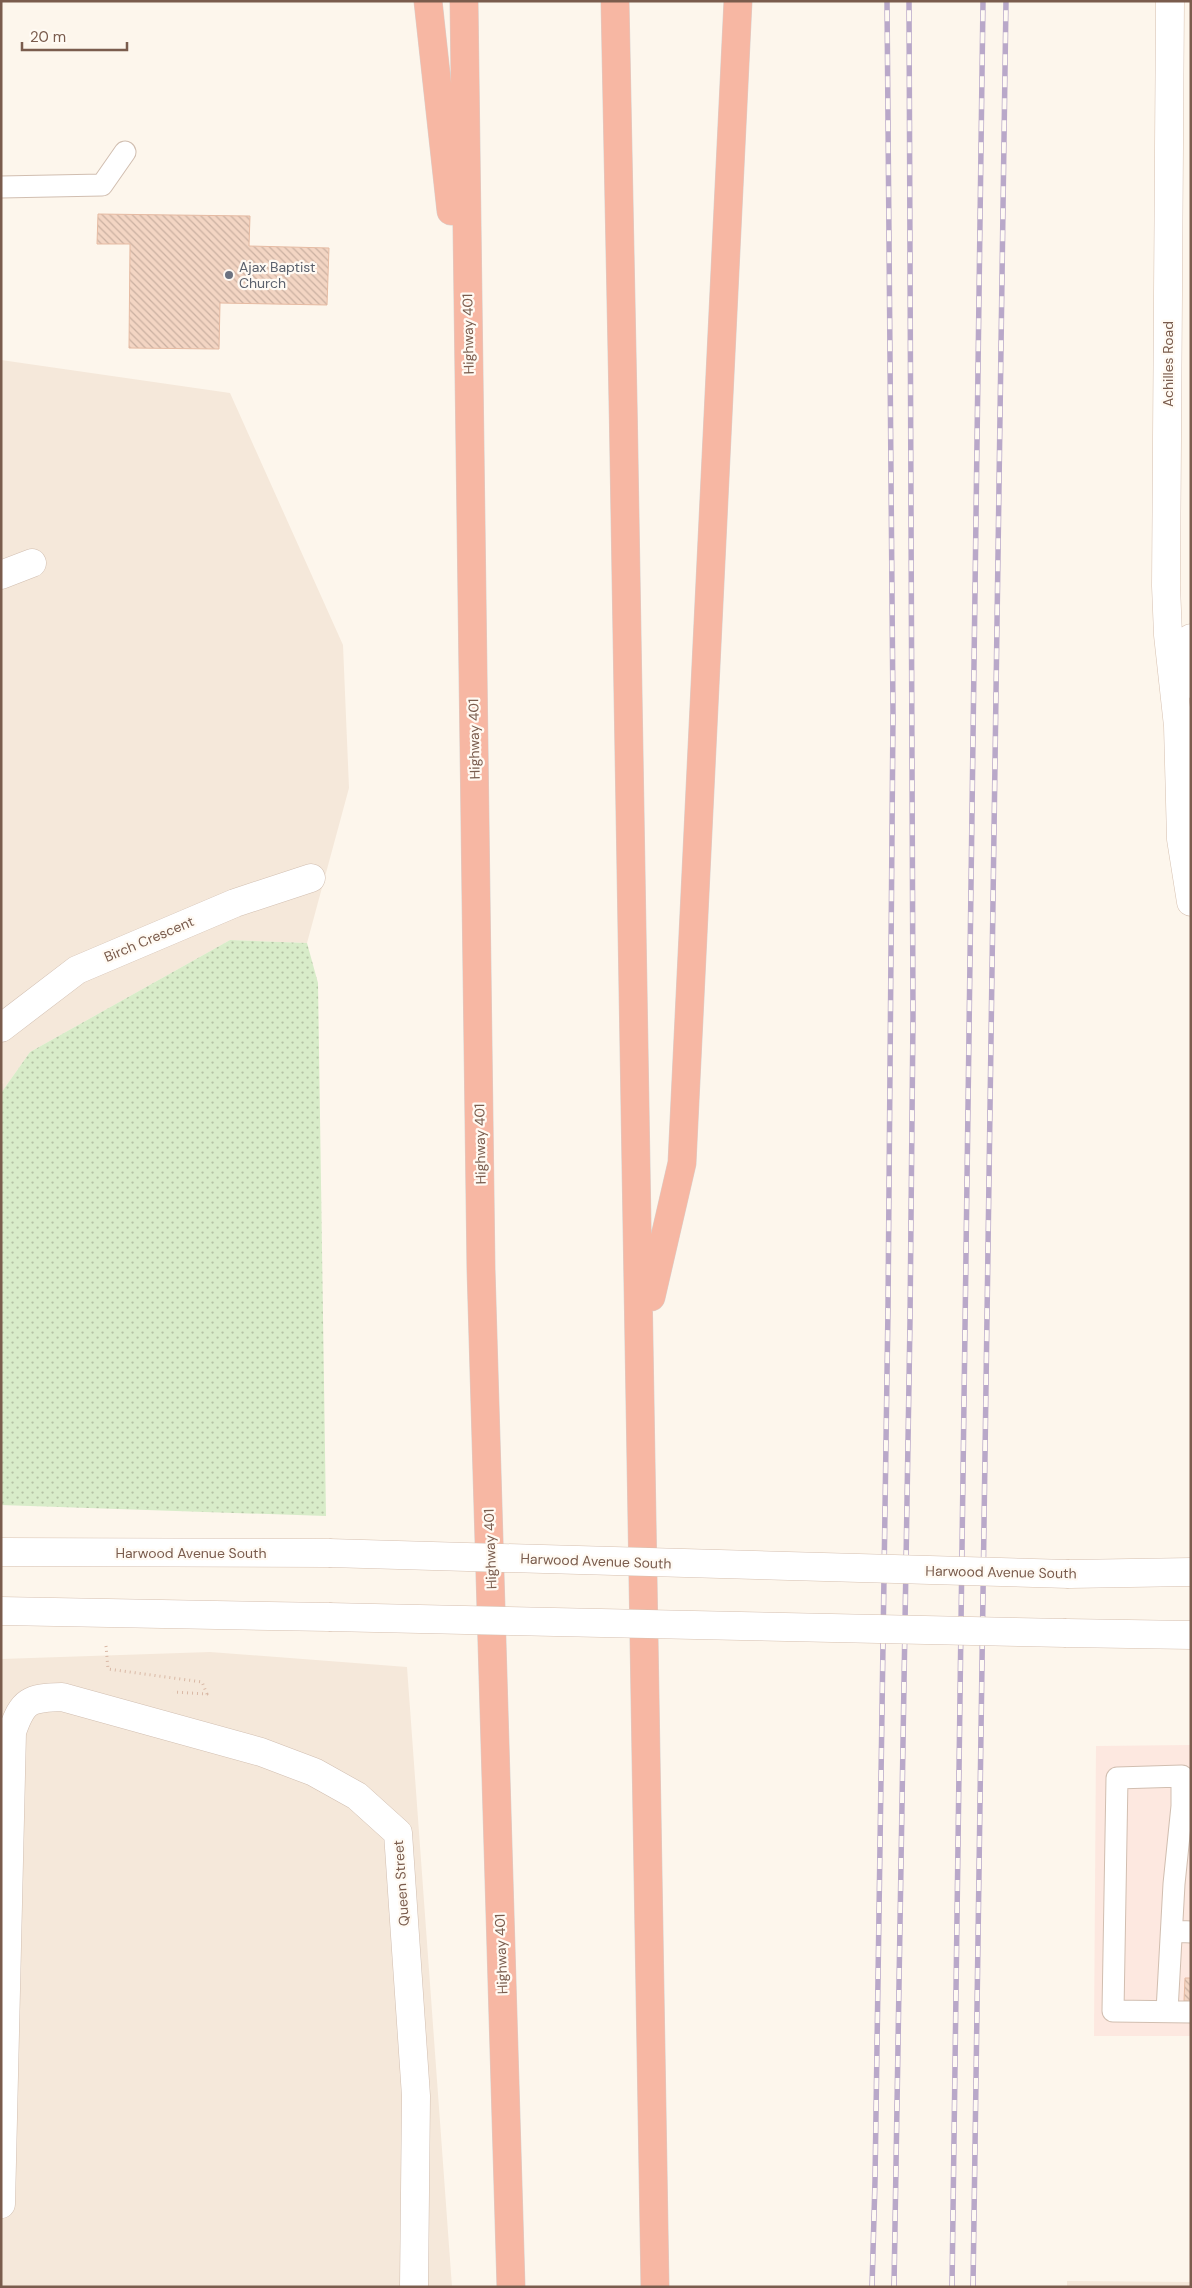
<svg xmlns="http://www.w3.org/2000/svg" width="1192" height="2288" viewBox="0 0 1192 2288" font-family="'DM Sans',sans-serif">
	<style>
		.residential { fill: #f5e8da }
		.commercial { fill: #fde8e0 }
		.green { fill: url(#green-dots) }
		.building { fill: url(#building-back-hatch); stroke: #e6bba3 }
		.lines { fill: none; stroke-linecap: round; stroke-linejoin: round }
		.lane-casing { stroke: #d1beb0; stroke-width: 23 }
		.street-casing { stroke: #d1beb0; stroke-width: 29 }
		.secondary-casing { stroke: #d6c0b0; stroke-width: 29 }
		.highway-casing { stroke: #dad1cd; stroke-width: 29 }
		.path { stroke: #d9b8a5; stroke-width: 3; stroke-dasharray: 1 4; stroke-linecap: butt }
		.lane { stroke: #fff; stroke-width: 21 }
		.street { stroke: #fff; stroke-width: 28 }
		.secondary { stroke: #fff; stroke-width: 28 }
		.highway { stroke: #f7b7a3; stroke-width: 28 }
		.rail-casing { stroke: #b9a8c9; stroke-width: 5.5 }
		.rail { stroke: #fffaf3; stroke-width: 4; stroke-dasharray: 11; stroke-linecap: butt }
		.secondary-bridge-casing { stroke: #d6c0b0; stroke-width: 29; stroke-linecap: butt }
		.secondary-bridge { stroke: #fff; stroke-width: 28 }
		.worship-dot { fill: #6b7280; stroke: #fffaf3; stroke-width: 2 }
		.labels { text-anchor: middle; stroke-width: 4.5; stroke-linejoin: round; paint-order: stroke }
		.worship-label { font-size: 14px; fill: #5b616d; stroke: #fffaf3; text-anchor: start }
		.street-label { font-size: 14px; fill: #7a5c4d; stroke: #fffaf3 }
	</style>
	<defs>
		<pattern id="green-dots" width="8" height="8" patternUnits="userSpaceOnUse" patternTransform="scale(1.25)"><rect width="8" height="8" fill="#d8ecc9"/><path d="M2 2h.1M6 6h.1" fill="none" stroke="#b4c2a5" stroke-width="1.8" stroke-linecap="round"/></pattern>
		<pattern id="building-back-hatch" width="6" height="6" patternUnits="userSpaceOnUse" patternTransform="scale(1.25)"><rect width="6" height="6" fill="#f3d5c3"/><path d="M-1 5l2 2M0 0l6 6M5-1l2 2" fill="none" stroke="#cab0a1"/></pattern>
	</defs>
	<rect width="100%" height="100%" fill="#fdf6ec"/>
	<!-- residential -->
	<path class="residential" d="M1,360l229,33 113,252 6,143 -42,155 -77,-3 -200,112 -29,41z
		M210,1652l197,15 45,620h-451v-628z
		M1067,2281l124,1v5h-124z"/>
	<!-- commercial -->
	<path class="commercial" d="M1191,1745v291h-97l2,-290z"/>
	<!-- green -->
	<path class="green" d="M230,940l77,3 11,40 8,533 -325,-11v-412l29,-41z"/>
	<!-- building -->
	<path class="building" d="M98,214l152,2 -1,30 80,2 -2,57 -107,-2 -1,46 -90,-1 1,-104h-33z
		M1185,1978h6v23h-7z"/>
	<g class="lines">
		<defs>
			<path id="lane" d="M1,187l101,-2 23,-33
				M1191,1806h-9v-30l-65,2 -4,233 78,1
				M1172,1931l19,1
				M1167,2011l7,-127 8,-78"/>
			<path id="street" d="M1,575l31,-12
				M1,1028l76,-58 158,-67 76,-25
				M1,2204l11,-472c11,-32 17,-34 50,-35l199,55 53,20 43,24 41,37 18,263 -2,191"/>
			<path id="secondary" d="M1170,1l-4,585 2,49 10,91 3,113 10,63
				M1184,685l7,-47
				M1,1552l328,1
				M1069,1574l122,-2
				M1,1611l328,6
				M1066,1633l125,2"/>
			<path id="highway" d="M428,1l23,210
				M464,1l17,1268 30,1018
				M615,1c15,762 32,1524 40,2286
				M651,1297l31,-134 56,-1162"/>
		</defs>
		<!-- lane casing -->
		<use href="#lane" class="lane-casing"/>
		<!-- street casing -->
		<use href="#street" class="street-casing"/>
		<!-- secondary casing -->
		<use href="#secondary" class="secondary-casing"/>
		<!-- highway casing -->
		<use href="#highway" class="highway-casing"/>
		<!-- path -->
		<path class="path" d="M106,1646l2,23 94,13 5,12 -34,-2"/>
		<!-- lane -->
		<use href="#lane" class="lane"/>
		<!-- street -->
		<use href="#street" class="street"/>
		<!-- secondary -->
		<use href="#secondary" class="secondary"/>
		<!-- highway -->
		<use href="#highway" class="highway"/>
		<defs>
			<path id="rail" d="M872,2287l3,-106 13,-873 5,-594 -6,-713
				M894,2287l16,-966 3,-304 -4,-1016
				M952,2287l31,-2286
				M973,2287l33,-2286"/>
		</defs>
		<!-- rail casing -->
		<use href="#rail" class="rail-casing"/>
		<!-- rail -->
		<use href="#rail" class="rail"/>
		<defs>
			<path id="secondary-bridge" d="M329,1553l740,21
				M329,1617l737,16"/>
		</defs>
		<!-- secondary-bridge casing -->
		<use href="#secondary-bridge" class="secondary-bridge-casing"/>
		<!-- secondary-bridge -->
		<use href="#secondary-bridge" class="secondary-bridge"/>
	</g>
	<!-- markers -->
	<circle class="worship-dot" cx="229" cy="275" r="5"/>
	<g class="labels">
		<!-- worship labels -->
		<g class="worship-label">
			<text x="239" y="272">Ajax Baptist<tspan x="239" dy="16">Church</tspan></text>
		</g>
		<!-- street labels -->
		<g class="street-label">
			<text transform="translate(468 334) rotate(-91)" y="5">Highway 401</text>
			<text transform="translate(1168 364) rotate(-90)" y="5">Achilles Road</text>
			<text transform="translate(474 739) rotate(-91)" y="5">Highway 401</text>
			<text transform="translate(149 939) rotate(-23)" y="5">Birch Crescent</text>
			<text transform="translate(480 1144) rotate(-91)" y="5">Highway 401</text>
			<text transform="translate(490 1549) rotate(-92)" y="5">Highway 401</text>
			<text x="191" y="1558">Harwood Avenue South</text>
			<text transform="translate(596 1561) rotate(2)" y="5">Harwood Avenue South</text>
			<text transform="translate(1001 1572) rotate(1)" y="5">Harwood Avenue South</text>
			<text transform="translate(401 1883) rotate(-94)" y="5">Queen Street</text>
			<text transform="translate(501 1954) rotate(-92)" y="5">Highway 401</text>
		</g>
	</g>
	<!-- border -->
	<rect width="1192" height="2288" fill="none" stroke="#7a5c4d" stroke-width="5"/>
	<!-- scale -->
	<path d="M22 42v8h105v-8" fill="none" stroke="#7a5c4d" stroke-width="2.5"/>
	<text x="30" y="42" font-size="15" fill="#7a5c4d" stroke="#fffaf3" stroke-width="4" paint-order="stroke">20 m</text>
</svg>
